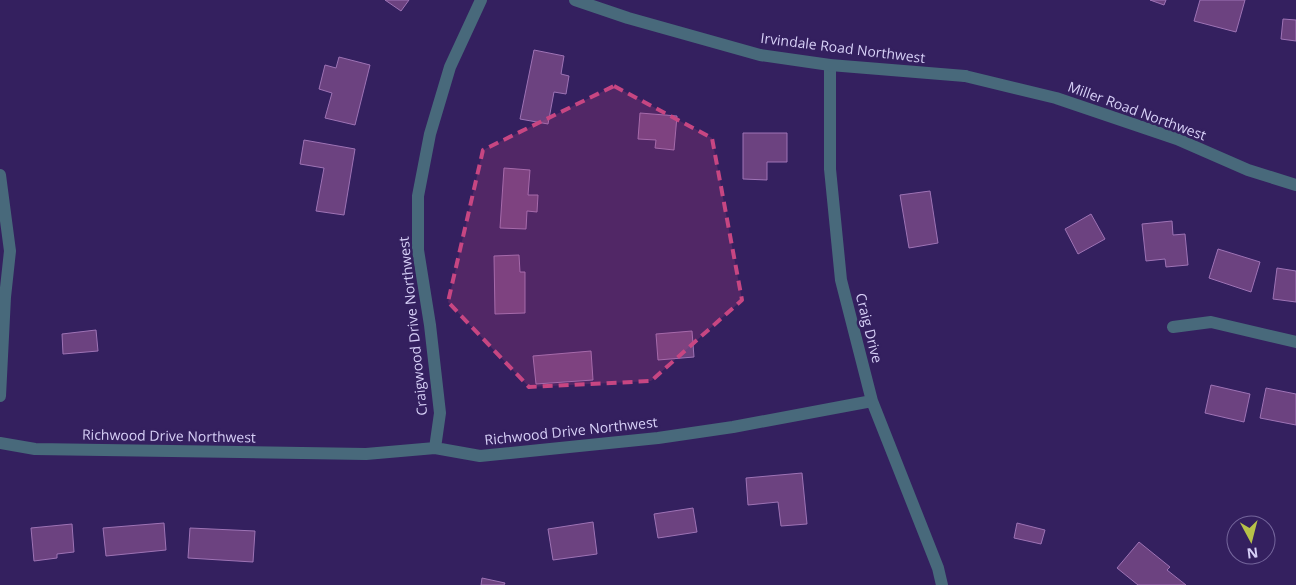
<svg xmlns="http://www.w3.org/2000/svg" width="1296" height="585" viewBox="0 0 1296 585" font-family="'Open Sans',sans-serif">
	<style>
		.building { fill: #6c4280; stroke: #9e73b5 }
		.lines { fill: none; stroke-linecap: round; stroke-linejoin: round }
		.minor { stroke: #48697b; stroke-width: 12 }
		.tertiary { stroke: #48697b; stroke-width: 12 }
		.marked { fill: #c74682; fill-opacity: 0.2; stroke: #c74682; stroke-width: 4; stroke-dasharray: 10 6; stroke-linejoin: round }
		.labels { text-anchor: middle; stroke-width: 5; stroke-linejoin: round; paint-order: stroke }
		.street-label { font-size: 14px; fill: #d7d0f7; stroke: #34205f }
	</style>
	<rect width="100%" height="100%" fill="#34205f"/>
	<!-- building -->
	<path class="building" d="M385,0h24l-8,11z
		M1150,0h16l-2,5z
		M1200,0h45l-9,32 -42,-11z
		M1283,19l13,1v21l-15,-2z
		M534,50l30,6 -3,18 8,2 -3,18 -12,-2 -6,32 -28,-5z
		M339,57l31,8 -15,60 -30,-7 7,-25 -13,-4 6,-24 11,3z
		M640,113l37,3 -3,34 -19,-2 1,-8 -18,-1z
		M743,133h44v29h-20v18l-24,-1z
		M304,140l51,9 -11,66 -28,-4 8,-43 -24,-4z
		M504,168l26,2 -2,25h10l-1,17 -10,-1 -1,18 -26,-1z
		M930,191l8,52 -29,5 -9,-53z
		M1091,214l14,25 -27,15 -13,-25z
		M1172,221l1,14 12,-1 3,31 -22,2 -1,-8 -19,2 -4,-37z
		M1218,249l42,13 -9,30 -42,-14z
		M519,255l1,17h5v41l-30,1 -1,-58z
		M1277,268l19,3v31l-23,-3z
		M96,330l2,21 -35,3 -1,-20z
		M692,331l2,26 -36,3 -2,-26z
		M591,351l2,29 -57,4 -3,-28z
		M1211,385l39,9 -6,28 -39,-9z
		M1266,388l30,6v31l-36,-7z
		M802,473l5,51 -26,2 -3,-24 -30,3 -2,-27z
		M693,508l4,24 -39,6 -4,-24z
		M593,522l4,32 -44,6 -5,-31z
		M164,523l2,27 -60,6 -3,-28z
		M1017,523l28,7 -4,14 -27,-6z
		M72,524l2,28 -17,2v4l-23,3 -3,-33z
		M190,528l65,3 -2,31 -65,-4z
		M1139,542l31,25 -3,3 19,15h-48l-21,-17z
		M482,578l23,5 -1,2h-23z"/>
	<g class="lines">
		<!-- minor -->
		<path class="minor" d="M830,65v104l11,111 31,121 66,167 4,17
			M965,76l91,22 121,41 71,31 48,15
			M0,175l10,76 -5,46 -5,99
			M1173,327l38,-5 85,20
			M0,443l35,6 331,5 69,-6 45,8 178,-18 75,-11 139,-26
			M435,448l5,-35 -10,-88 -12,-75v-54l12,-62 20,-67 31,-67"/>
		<!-- tertiary -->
		<path class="tertiary" d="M575,0l53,18 132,37 70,10 135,11"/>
	</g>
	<!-- marked area -->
	<path class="marked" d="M614,86l98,52 30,162 -91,81 -122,6 -81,-85 35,-152z"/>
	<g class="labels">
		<!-- street labels -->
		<g class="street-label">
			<text transform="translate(843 48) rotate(7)" y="5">Irvindale Road Northwest</text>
			<text transform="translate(1137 111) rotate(20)" y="5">Miller Road Northwest</text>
			<text transform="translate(413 326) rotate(-96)" y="5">Craigwood Drive Northwest</text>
			<text transform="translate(869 328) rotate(76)" y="5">Craig Drive</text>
			<text transform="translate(571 431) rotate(-6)" y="5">Richwood Drive Northwest</text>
			<text transform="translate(169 436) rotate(1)" y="5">Richwood Drive Northwest</text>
		</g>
	</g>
	<!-- north arrow -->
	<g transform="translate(1251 540) rotate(173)"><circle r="24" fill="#34205f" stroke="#75669c"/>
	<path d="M0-4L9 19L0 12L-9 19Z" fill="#b7c148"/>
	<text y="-8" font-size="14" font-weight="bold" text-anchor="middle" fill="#d7d0f7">N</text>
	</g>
</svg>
